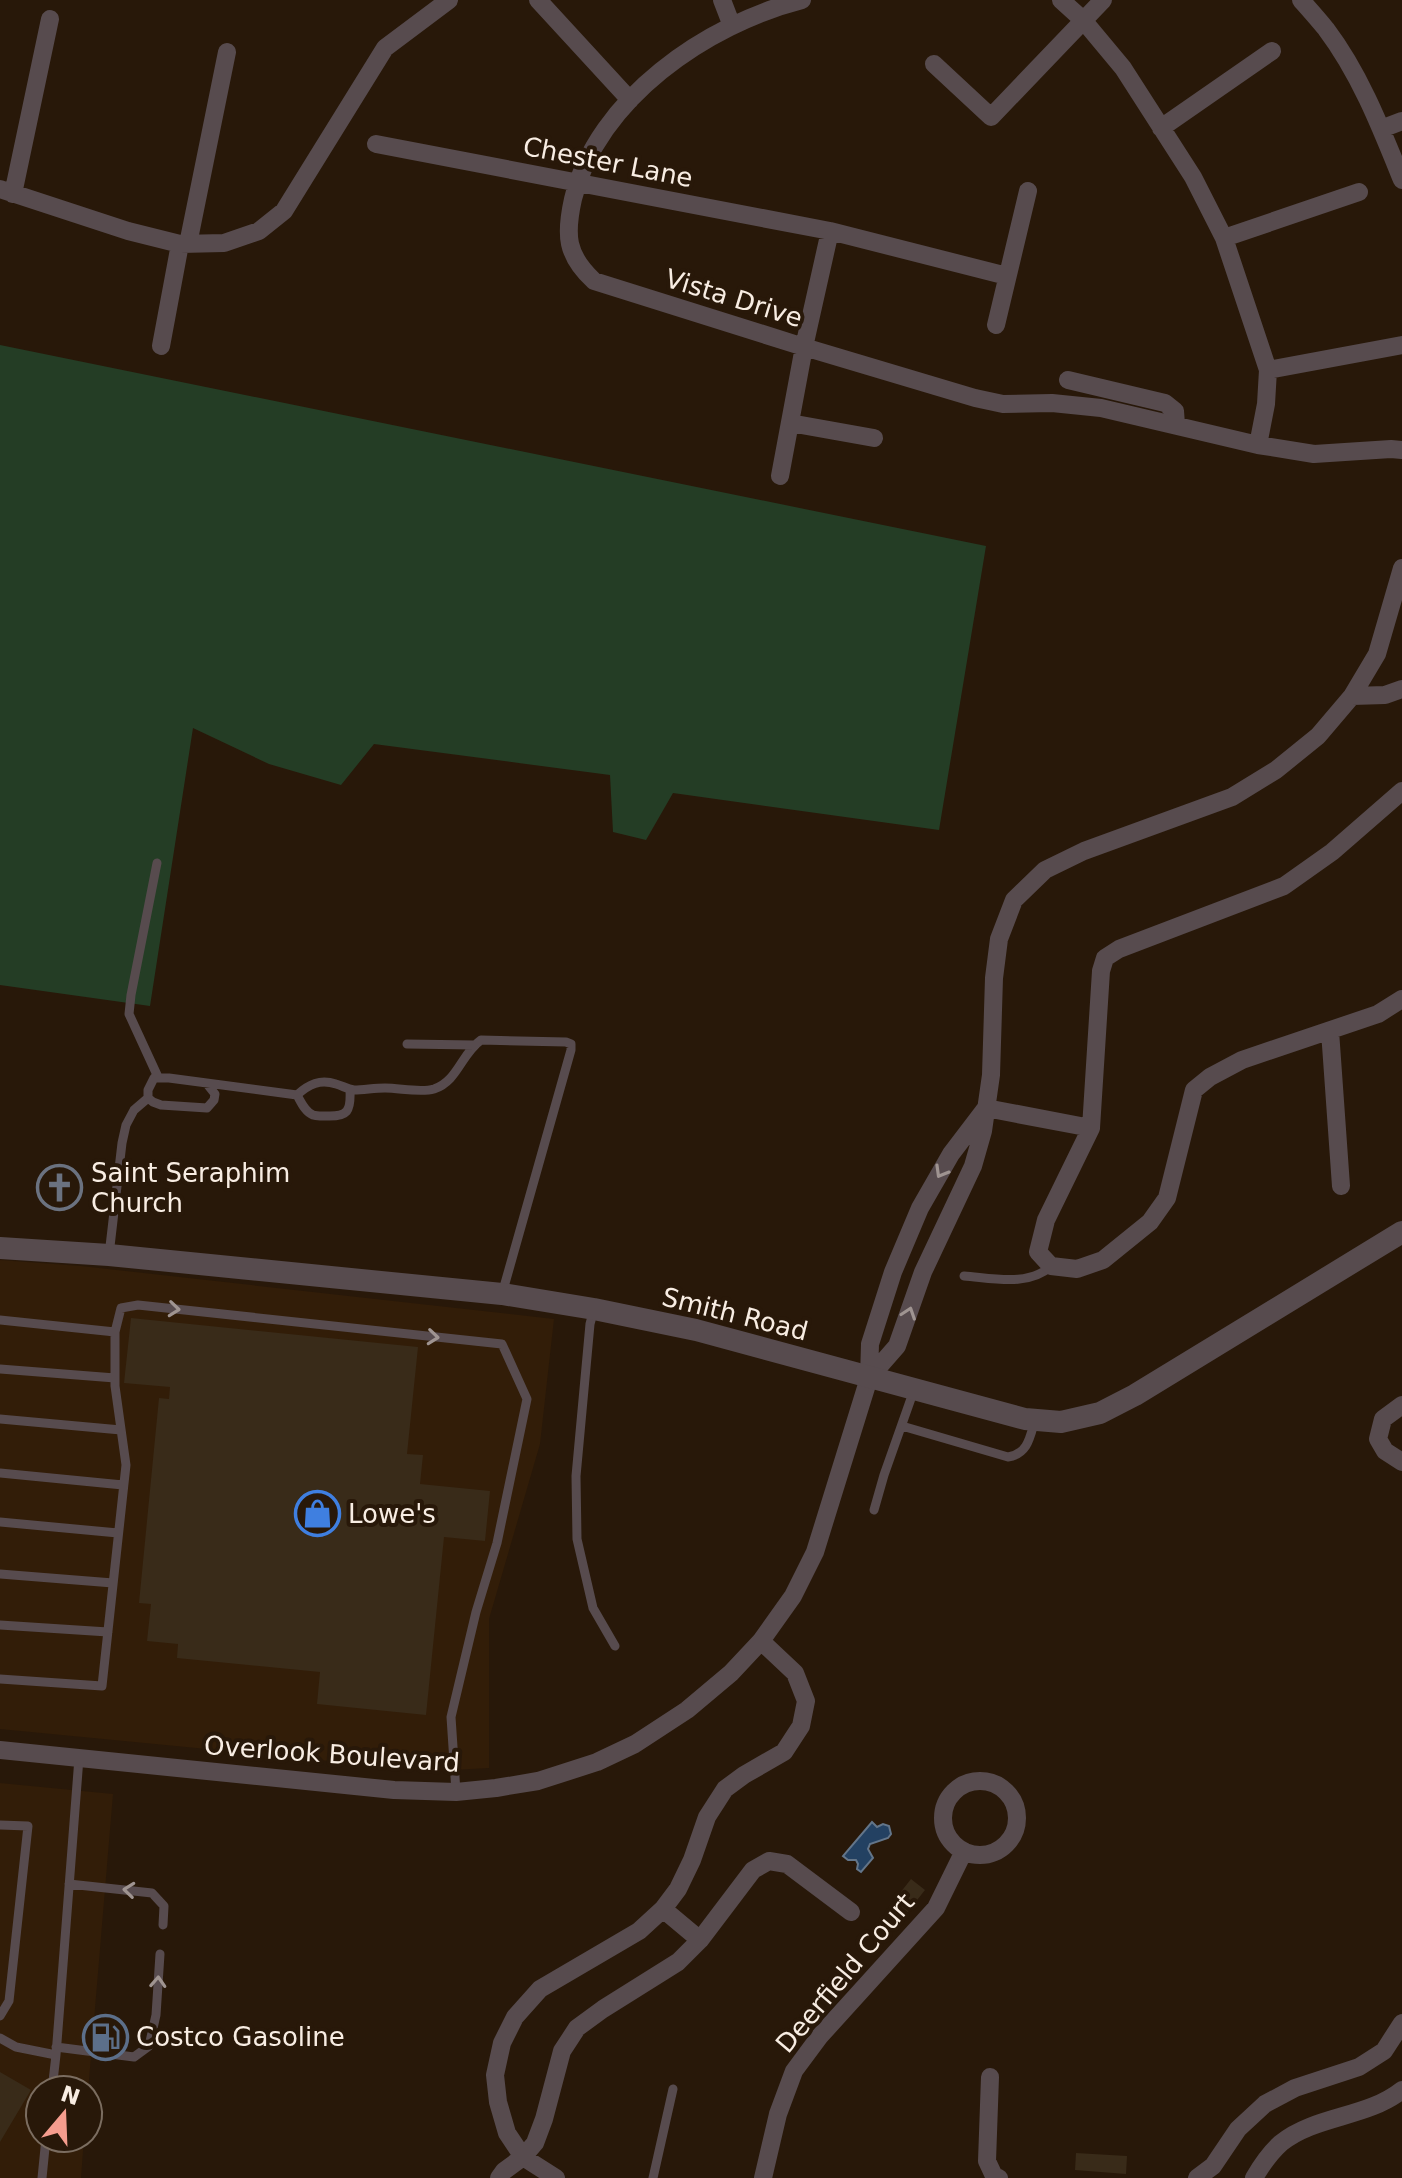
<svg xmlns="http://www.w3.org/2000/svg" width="1402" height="2178" viewBox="0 0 1402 2178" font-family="'DejaVu Sans',sans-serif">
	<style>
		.built { fill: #321d08 }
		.green { fill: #243d25 }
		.water { fill: #234162; stroke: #637589; stroke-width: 2 }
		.building { fill: #392b19 }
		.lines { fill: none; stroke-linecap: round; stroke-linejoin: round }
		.service { stroke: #574b4e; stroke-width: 9 }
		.minor { stroke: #574b4e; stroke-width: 18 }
		.tertiary { stroke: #574b4e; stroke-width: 22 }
		.oneway { stroke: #9f9491 }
		.labels { text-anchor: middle; stroke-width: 8; stroke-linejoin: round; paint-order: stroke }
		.street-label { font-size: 26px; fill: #f8ede3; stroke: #281809 }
		.poi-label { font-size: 26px; fill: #f8ede3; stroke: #281809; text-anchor: start }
	</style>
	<rect width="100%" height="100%" fill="#281809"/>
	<!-- built -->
	<path class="built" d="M0,1260l81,6 473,53 -14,125 -51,175v149l-56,3 -433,-42z
		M0,1783l113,11 -25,298v-2h-48v48h44l-3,40h-81z"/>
	<!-- green -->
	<path class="green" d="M0,345l986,201 -47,284 -266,-37 -27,47 -33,-8 -3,-57 -236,-31 -33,41 -72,-21 -76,-36 -43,278 -150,-21z"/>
	<!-- water -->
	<path class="water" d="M872,1822l5,5 6,-3 6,2 2,8 -3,4 -18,6 -2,5 5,9 -12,14 -4,-3 1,-5 -2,-4h-8l-5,-4z"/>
	<!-- building -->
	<path class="building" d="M131,1318l287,29 -11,107 16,1 -3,29 70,7 -5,50 -41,-4 -18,178 -109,-11 3,-32 -143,-14 1,-14 -31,-3 4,-37 -12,-1 20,-205 10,1 1,-12 -46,-4z
		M911,1879l14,11 -22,28 -14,-11z
		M0,2072l31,18 -31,52z
		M1076,2153l51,3 -1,18 -51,-4z"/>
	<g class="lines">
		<!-- service -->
		<path class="service" d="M157,863l-26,132 -2,19 29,63
			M407,1044l67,1
			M297,1095c4,7 8,17 16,20 1,1 12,1 13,1 22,1 25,-5 24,-26
			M148,1098l5,4 8,3 46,3 7,-8 1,-6 -8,-10
			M109,1255l13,-112 4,-18 8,-15 14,-12v-8l6,-12h15l128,17c12,-11 23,-16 39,-11 7,2 11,5 18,6 10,0 20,-2 31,-2 15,0 35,5 49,1 24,-8 27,-35 47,-49l85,2 5,2v6l-69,244
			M964,1276c28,2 65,11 87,-10
			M594,1309l-4,15 -14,152 1,63 16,69 22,38
			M0,1320l115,12v54l11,79 -24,221 -102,-7
			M115,1332l6,-24 17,-3 364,39 25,55 -30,144 -21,69 -25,105 5,75
			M0,1369l115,9
			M0,1419l121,11
			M902,1426l106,31c20,-3 22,-20 27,-37
			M0,1473l123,12
			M874,1510l10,-35 30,-85
			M0,1522l118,11
			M0,1574l113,9
			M0,1625l108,7
			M0,1825l28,1 -19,175 -9,15
			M69,1884l83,9 12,13 -1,19
			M0,2038l16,9 40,8 23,-297
			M56,2047l78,10 15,-11 7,-31 4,-61
			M52,2090l4,-35
			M42,2178l4,-40
			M653,2178l20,-89"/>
		<!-- minor -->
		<path class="minor" d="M538,0l92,100
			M722,0l10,26
			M802,0c-95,24 -205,99 -229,199 -8,36 -7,56 21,82l210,66 171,51 28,6 49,-1 49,5 157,37 56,9 77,-5 11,1
			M1061,0l22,20 40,48 70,109 31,61 44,132 -2,34 -8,41
			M1301,0c8,9 17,19 25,29 34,45 55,99 76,151
			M934,64l57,53 112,-117
			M1161,128l111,-77
			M1381,129l21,-8
			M376,144l454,87 177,45
			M0,189l128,42 52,13 44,-1 35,-12 25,-20 101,-163 64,-48
			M13,194l37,-175
			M1224,238l135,-46
			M188,244l39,-192
			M996,325l32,-134
			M161,346l19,-102
			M1268,370l134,-25
			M1068,380l97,23 10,8 1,14
			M790,423l84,15
			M780,476l24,-129 26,-116
			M1352,696l33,-1 17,-6
			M1402,791l-70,61 -48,34 -165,63 -14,9 -4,13 -10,157 -45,92 -8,32 13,14 26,3 26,-9 47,-38 17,-24 27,-108 16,-13 32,-17 136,-46 24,-15
			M1330,1031l11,155
			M986,1108l105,20
			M869,1378l28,-32 26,-74 50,-106 10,-35 8,-56 3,-97 5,-39 15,-39 31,-30 39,-19 148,-54 44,-27 42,-34 34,-40 25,-42 25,-86
			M1402,1405l-19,14 -5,20 7,12 17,11
			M0,1750l394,40 62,2 40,-4 42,-7 59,-19 38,-18 52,-34 44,-37 30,-32 32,-45 22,-44 54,-174 1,-34 23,-72 27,-64 31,-54 35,-46
			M943 1818a37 37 0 1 1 74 0a37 37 0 1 1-74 0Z
			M663,1909l37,31
			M990,2077l-3,84 7,15 5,2
			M499,2178l5,-7 19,-14 12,-14 9,-24 18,-68 15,-23 26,-19 75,-47 22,-22 53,-70 16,-9 18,3 64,48
			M556,2178l-33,-21 -16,-24 -9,-31 -3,-27 7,-32 13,-26 25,-28 99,-58 24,-22 15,-20 14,-29 15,-43 18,-28 19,-14 40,-23 17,-26 5,-25 -11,-28 -34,-32
			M763,2178l15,-64 16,-43 26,-35 116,-128 28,-57
			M1197,2178l16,-12 25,-37 27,-25 30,-16 64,-21 25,-16 18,-28
			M1254,2178c7,-12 17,-26 27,-35 35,-28 86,-25 121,-53"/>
		<!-- tertiary -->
		<path class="tertiary" d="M0,1248l109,7 393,39 92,15 102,21 329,89 36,3 39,-9 35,-18 267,-163"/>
	</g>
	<!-- one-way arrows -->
	<defs><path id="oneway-chevron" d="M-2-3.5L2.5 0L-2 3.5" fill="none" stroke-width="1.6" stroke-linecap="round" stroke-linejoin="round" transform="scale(2)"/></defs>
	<g class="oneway">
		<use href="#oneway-chevron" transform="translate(941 1172) rotate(120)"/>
		<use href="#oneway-chevron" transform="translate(174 1309) rotate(6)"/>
		<use href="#oneway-chevron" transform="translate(909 1313) rotate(-71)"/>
		<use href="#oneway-chevron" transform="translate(433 1337) rotate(6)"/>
		<use href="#oneway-chevron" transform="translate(129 1890) rotate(-174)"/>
		<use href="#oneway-chevron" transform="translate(158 1982) rotate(-87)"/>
	</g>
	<!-- icons -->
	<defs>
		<symbol id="church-ring" viewBox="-11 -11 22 22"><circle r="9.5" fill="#281809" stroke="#6b7280" stroke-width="1.5"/><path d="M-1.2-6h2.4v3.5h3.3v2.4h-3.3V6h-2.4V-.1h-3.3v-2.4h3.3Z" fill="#6b7280"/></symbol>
		<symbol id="shop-ring" viewBox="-11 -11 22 22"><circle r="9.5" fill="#281809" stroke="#3f7fe0" stroke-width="1.5"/><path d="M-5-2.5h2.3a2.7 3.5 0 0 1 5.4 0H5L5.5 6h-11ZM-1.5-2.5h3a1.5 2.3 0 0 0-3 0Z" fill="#3f7fe0"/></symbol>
		<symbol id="fuel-ring" viewBox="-11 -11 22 22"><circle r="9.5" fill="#281809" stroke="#5c6f8a" stroke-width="1.5"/><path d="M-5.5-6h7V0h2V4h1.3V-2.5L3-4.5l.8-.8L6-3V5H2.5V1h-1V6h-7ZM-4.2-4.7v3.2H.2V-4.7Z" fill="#5c6f8a"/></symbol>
	</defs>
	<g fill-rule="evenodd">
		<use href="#church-ring" x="34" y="1162" width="51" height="51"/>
		<use href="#shop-ring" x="292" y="1488" width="51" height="51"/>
		<use href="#fuel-ring" x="80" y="2012" width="51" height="51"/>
	</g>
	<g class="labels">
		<!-- street labels -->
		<g class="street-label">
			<text transform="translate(608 162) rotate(11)" y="9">Chester Lane</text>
			<text transform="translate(734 298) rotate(17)" y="9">Vista Drive</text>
			<text transform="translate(735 1314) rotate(14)" y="9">Smith Road</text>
			<text transform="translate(332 1754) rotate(4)" y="9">Overlook Boulevard</text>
			<text transform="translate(845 1973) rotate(-50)" y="9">Deerfield Court</text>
		</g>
		<!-- poi labels -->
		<g class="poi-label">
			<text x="91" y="1182">Saint Seraphim<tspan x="91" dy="30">Church</tspan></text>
			<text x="348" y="1523">Lowe's</text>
			<text x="136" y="2046">Costco Gasoline</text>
		</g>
	</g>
	<!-- north arrow -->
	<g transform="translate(64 2114) rotate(19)"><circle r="38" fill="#281809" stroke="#7b6d60" stroke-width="2"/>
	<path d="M0-6L14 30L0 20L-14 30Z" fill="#f59d8e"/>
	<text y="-12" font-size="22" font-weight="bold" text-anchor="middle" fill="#f8ede3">N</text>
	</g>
</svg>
